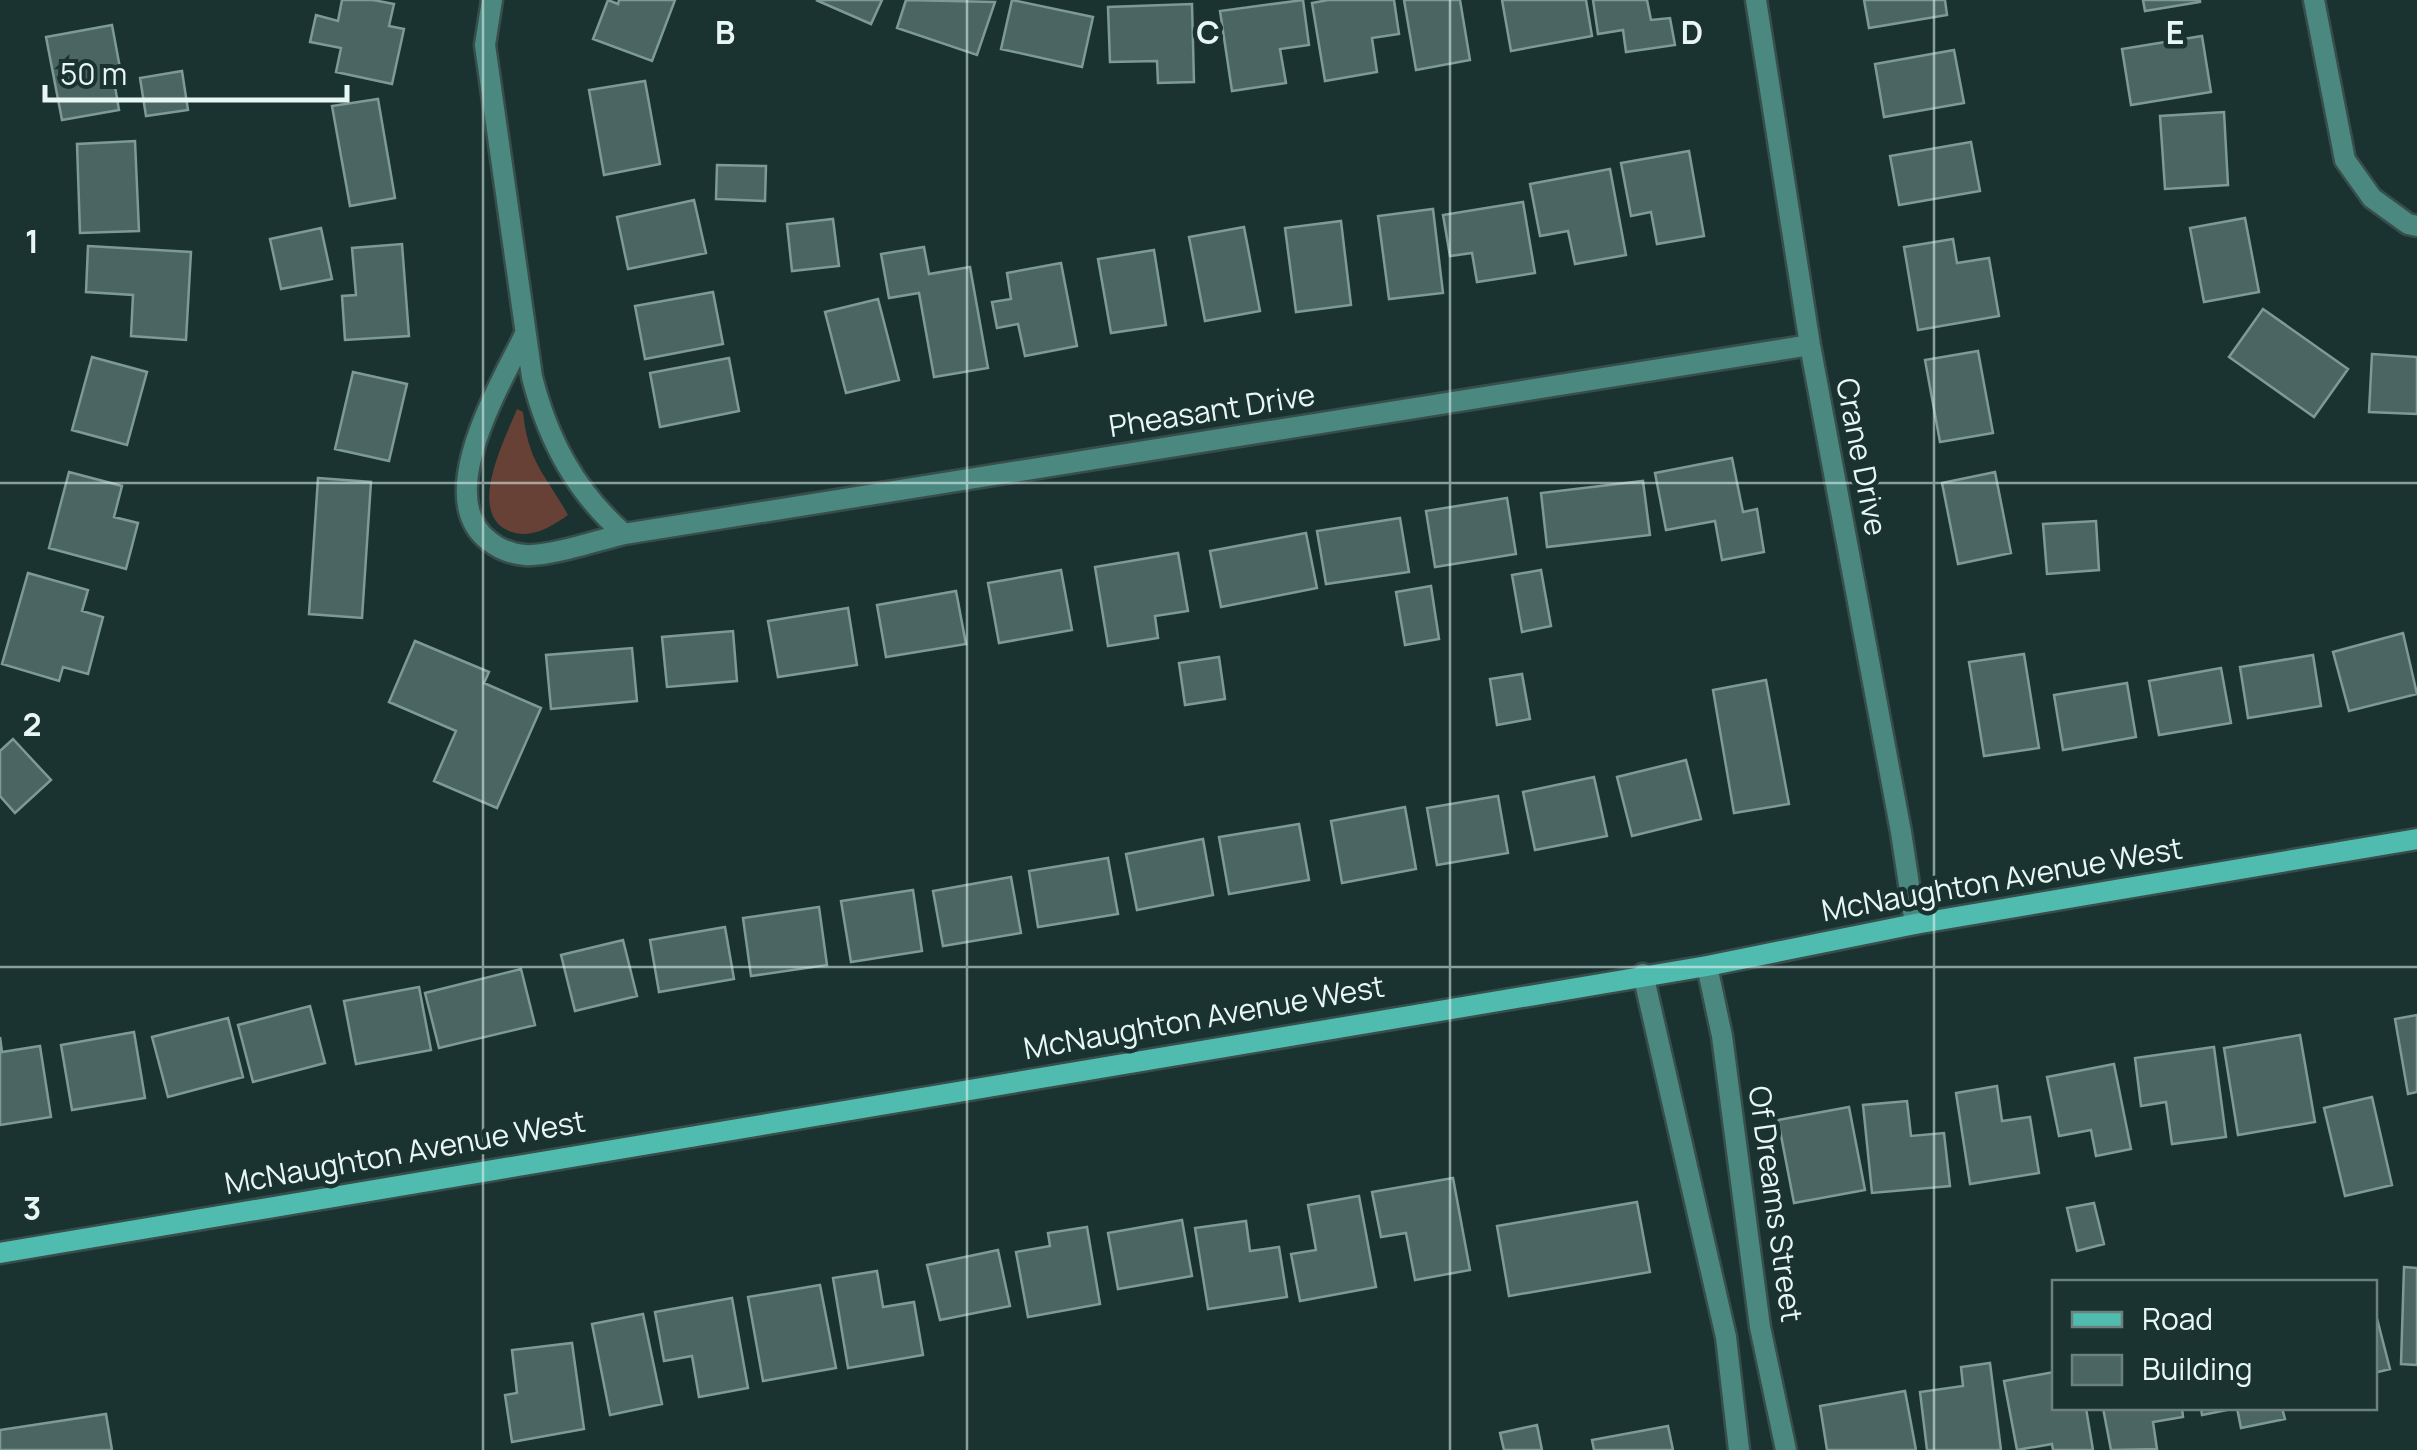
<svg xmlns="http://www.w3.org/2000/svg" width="2417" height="1450" viewBox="0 0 2417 1450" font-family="Manrope,sans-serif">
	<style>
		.green { fill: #684136 }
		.building { fill: #4b6662; stroke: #7e9a96; stroke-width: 2.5 }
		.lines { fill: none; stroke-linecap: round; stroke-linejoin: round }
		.minor-casing { stroke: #374e4b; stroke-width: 25 }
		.secondary-casing { stroke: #374e4b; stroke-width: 25 }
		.minor { stroke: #4a8880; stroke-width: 20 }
		.secondary { stroke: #50bbaf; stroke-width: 20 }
		.grid { fill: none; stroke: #e8f7f4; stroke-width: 2.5; stroke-opacity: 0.55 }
		.labels { text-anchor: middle; stroke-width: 9; stroke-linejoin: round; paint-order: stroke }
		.street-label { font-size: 30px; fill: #e8f7f4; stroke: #1a3330 }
		.grid-label { font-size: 32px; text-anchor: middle; font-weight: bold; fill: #e8f7f4; stroke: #1a3330; stroke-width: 9; stroke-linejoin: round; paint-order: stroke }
	</style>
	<rect width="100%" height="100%" fill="#1a3330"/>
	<!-- green -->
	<path class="green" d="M517,409l6,3c5,51 23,63 45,103 -17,12 -38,25 -59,16 -43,-18 -4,-92 8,-122z"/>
	<!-- building -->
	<path class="building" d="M342,0h31l21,4 -5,22 15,3 -12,55 -56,-12 5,-24 -31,-6 6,-27 22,6z
		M608,0l10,4 1,-4h56l-23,61 -59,-22z
		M816,0h66l-11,24z
		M906,0l89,2 -18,53 -80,-27z
		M1012,0l81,17 -11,50 -81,-18z
		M1303,0l6,45 -29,4 6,34 -54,8 -12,-80z
		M1328,0h66l5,34 -27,4 5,34 -52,9 -13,-78z
		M1404,0h56l10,60 -54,10z
		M1502,0h84l6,36 -81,15z
		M1593,0h54l4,20 19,-2 5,27 -49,7 -3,-22 -25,4z
		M1864,0h81l2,15 -78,13z
		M2143,0h57v2l-55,9z
		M1192,4l2,78 -36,1 -1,-22 -47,1 -2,-55z
		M112,25l8,43 -8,1 7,41 -57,10 -16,-83z
		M2202,36l9,56 -80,13 -9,-56z
		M1954,50l10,53 -80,14 -9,-53z
		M182,71l6,39 -42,6 -6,-38z
		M645,81l15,83 -56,11 -15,-85z
		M378,99l17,99 -45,8 -18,-100z
		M2224,112l4,73 -63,4 -5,-73z
		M135,141l4,90 -59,2 -3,-89z
		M1971,142l9,49 -81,14 -9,-49z
		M1689,151l15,85 -47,8 -6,-32 -20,4 -10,-53z
		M717,165l49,1 -1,35 -49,-2z
		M1610,169l16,86 -51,9 -7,-33 -28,5 -10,-52z
		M694,200l12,53 -78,16 -11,-52z
		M1523,202l12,71 -58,9 -5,-29 -22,3 -7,-41z
		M1433,209l10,84 -54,6 -11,-83z
		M2245,218l14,74 -55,10 -14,-74z
		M833,219l6,47 -47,5 -5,-47z
		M1341,221l10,84 -55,7 -11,-84z
		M1244,227l16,84 -55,10 -16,-84z
		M321,228l11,51 -51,10 -11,-50z
		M1953,239l4,24 32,-5 10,58 -81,14 -14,-83z
		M402,244l7,92 -64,4 -3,-44 14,-1 -4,-47z
		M88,246l103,6 -5,88 -55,-4 2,-41 -47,-3z
		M924,247l5,27 41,-7 18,101 -54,9 -15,-84 -30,5 -8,-44z
		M1154,250l12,75 -55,8 -13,-74z
		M1061,263l16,83 -52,10 -7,-32 -21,4 -5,-26 19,-3 -4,-26z
		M713,292l10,52 -78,15 -10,-53z
		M878,299l21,81 -53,13 -21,-81z
		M2263,309l85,60 -34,48 -85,-60z
		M1978,351l15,82 -53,9 -15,-82z
		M2372,354l45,3v57l-48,-2z
		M92,357l55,15 -20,73 -55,-15z
		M729,358l10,53 -79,16 -10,-54z
		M353,372l54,12 -18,77 -54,-12z
		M1732,458l11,54 14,-3 7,43 -42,8 -7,-39 -49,9 -11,-57z
		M69,472l53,14 -8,31 24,6 -12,46 -77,-21z
		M1995,472l16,81 -53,11 -16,-81z
		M318,478l53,4 -9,136 -53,-4z
		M1643,481l7,54 -103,12 -6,-54z
		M1507,498l9,56 -81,13 -9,-56z
		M1400,518l9,54 -83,12 -9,-53z
		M2096,521l3,49 -52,4 -4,-50z
		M1306,533l11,55 -96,19 -11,-56z
		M1178,553l10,58 -33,5 3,22 -50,8 -13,-79z
		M1061,570l11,60 -73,13 -11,-60z
		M1541,570l10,56 -29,6 -10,-57z
		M28,573l60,17 -6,21 21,6 -15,57 -25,-7 -4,14 -57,-17z
		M1431,586l8,53 -34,6 -9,-53z
		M956,591l10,53 -80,13 -9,-52z
		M848,608l9,57 -79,12 -10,-56z
		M733,631l4,50 -70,6 -5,-50z
		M2403,633l14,61 -68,17 -16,-59z
		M415,641l74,31 -5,11 57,25 -44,100 -63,-27 22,-50 -67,-29z
		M632,648l5,53 -86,8 -5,-54z
		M2024,654l15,94 -55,8 -15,-94z
		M2313,655l8,51 -73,12 -8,-51z
		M1219,657l6,42 -40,6 -6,-42z
		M2221,668l10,55 -72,12 -10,-54z
		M1522,674l8,45 -33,6 -7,-46z
		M1766,680l23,124 -55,9 -21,-123z
		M2127,683l9,54 -73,13 -9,-55z
		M13,739l38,41 -36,33 -15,-17v-45z
		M1686,760l15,59 -69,17 -15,-59z
		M1594,777l13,59 -72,14 -12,-58z
		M1498,796l10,57 -71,12 -10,-57z
		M1405,807l11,62 -74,14 -11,-62z
		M1299,824l10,56 -80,14 -10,-57z
		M1203,839l10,56 -76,15 -11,-56z
		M1108,858l10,56 -80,13 -9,-56z
		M1011,877l10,56 -78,13 -10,-55z
		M913,890l9,61 -71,11 -10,-61z
		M819,907l8,58 -76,11 -8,-58z
		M725,927l9,52 -75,13 -9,-52z
		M623,940l14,56 -62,15 -14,-56z
		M521,969l14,56 -96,23 -14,-55z
		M419,987l12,63 -75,14 -12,-63z
		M310,1006l15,57 -72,19 -15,-57z
		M2417,1015v77l-9,2 -13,-75z
		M228,1018l15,59 -75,20 -16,-60z
		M134,1032l11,66 -73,12 -11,-65z
		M2300,1035l15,87 -77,13 -14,-87z
		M0,1037l2,15 38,-6 11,71 -51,8z
		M2214,1047l12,90 -54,7 -6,-42 -25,4 -6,-48z
		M2114,1064l17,85 -35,7 -5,-26 -32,6 -12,-59z
		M1997,1086l5,35 28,-4 9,56 -69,11 -14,-91z
		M2372,1097l20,88 -47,11 -21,-88z
		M1907,1101l4,35 33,-3 6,53 -78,7 -9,-88z
		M1849,1107l16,83 -71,13 -16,-83z
		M1453,1178l17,92 -55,10 -9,-47 -25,4 -9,-45z
		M1359,1196l17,91 -76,14 -9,-47 25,-4 -8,-45z
		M1637,1202l13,70 -141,24 -12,-70z
		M2094,1203l10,41 -27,7 -10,-43z
		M1182,1220l10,56 -74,13 -10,-56z
		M1246,1221l4,30 29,-4 8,50 -79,12 -13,-81z
		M1087,1227l13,77 -72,13 -12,-65 34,-6 -2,-13z
		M998,1250l12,56 -70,14 -13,-55z
		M2404,1267l13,1v97l-16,-1z
		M877,1271l6,36 31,-5 9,53 -75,13 -15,-90z
		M820,1285l16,83 -73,13 -15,-84z
		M732,1298l16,90 -49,9 -7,-41 -28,5 -9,-49z
		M2374,1307l16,62 -16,4z
		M643,1314l19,90 -52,11 -18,-91z
		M572,1343l12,86 -72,13 -7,-47 12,-2 -5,-43z
		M1990,1363l11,87h-74l-7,-58 43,-6 -2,-19z
		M2054,1372v36h32l7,42h-40l-1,-6 -35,6 -13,-69z
		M1905,1391l11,59h-89l-7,-44z
		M2103,1408h79l1,9 -30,5 4,27 -46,1z
		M2201,1408h81l3,11 -44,9 -4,-20 -35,7z
		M106,1414l6,36h-112v-20z
		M1537,1425l5,25h-38l-4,-17z
		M1668,1426l5,24h-79l-2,-10z"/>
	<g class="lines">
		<defs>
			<path id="minor" d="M492,0l-7,45 47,332c16,63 43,114 92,157
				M1756,0l54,345 91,487 14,92
				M2314,0l31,160 27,38 36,26 9,2
				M525,334c-23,48 -94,163 -36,207 10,8 22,13 36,14 23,2 74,-15 99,-21l1186,-189
				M1707,966l15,70 38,291 26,123
				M1643,974l83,363 13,113"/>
			<path id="secondary" d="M0,1253l1707,-287 208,-42 502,-85"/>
		</defs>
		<!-- minor casing -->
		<use href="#minor" class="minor-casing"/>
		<!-- secondary casing -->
		<use href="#secondary" class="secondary-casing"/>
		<!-- minor -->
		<use href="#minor" class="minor"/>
		<!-- secondary -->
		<use href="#secondary" class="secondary"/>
	</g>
	<!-- grid -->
	<path class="grid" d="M483,0v1450M967,0v1450M1450,0v1450M1934,0v1450M0,483h2417M0,967h2417"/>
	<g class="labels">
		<!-- street labels -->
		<g class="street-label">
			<text transform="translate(1212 411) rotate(-9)" y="10">Pheasant Drive</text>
			<text transform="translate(1861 457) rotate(79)" y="10">Crane Drive</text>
			<text transform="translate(2002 880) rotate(-10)" y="10">McNaughton Avenue West</text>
			<text transform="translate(1204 1018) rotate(-10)" y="10">McNaughton Avenue West</text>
			<text transform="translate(405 1153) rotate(-10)" y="10">McNaughton Avenue West</text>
			<text transform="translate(1775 1204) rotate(82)" y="10">Of Dreams Street</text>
		</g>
	</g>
	<g class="grid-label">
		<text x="725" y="44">B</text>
		<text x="1208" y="44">C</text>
		<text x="1692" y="44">D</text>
		<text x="2175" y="44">E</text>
		<text x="32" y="253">1</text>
		<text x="32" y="736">2</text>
		<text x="32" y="1220">3</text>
	</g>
	<!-- legend -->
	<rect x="2052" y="1280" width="325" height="130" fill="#1a3330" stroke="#6c817e" stroke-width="2.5"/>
	<rect x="2072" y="1312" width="50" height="15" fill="#50bbaf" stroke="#6c817e" stroke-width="2.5"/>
	<text x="2142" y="1330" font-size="30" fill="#e8f7f4">Road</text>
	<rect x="2072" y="1355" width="50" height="30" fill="#4b6662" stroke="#6c817e" stroke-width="2.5"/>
	<text x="2142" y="1380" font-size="30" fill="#e8f7f4">Building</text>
	<!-- scale -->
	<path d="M45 85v15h302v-15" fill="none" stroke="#e8f7f4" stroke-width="5"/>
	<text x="60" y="85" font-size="30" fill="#e8f7f4" stroke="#1a3330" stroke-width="8" paint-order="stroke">50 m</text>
</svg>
